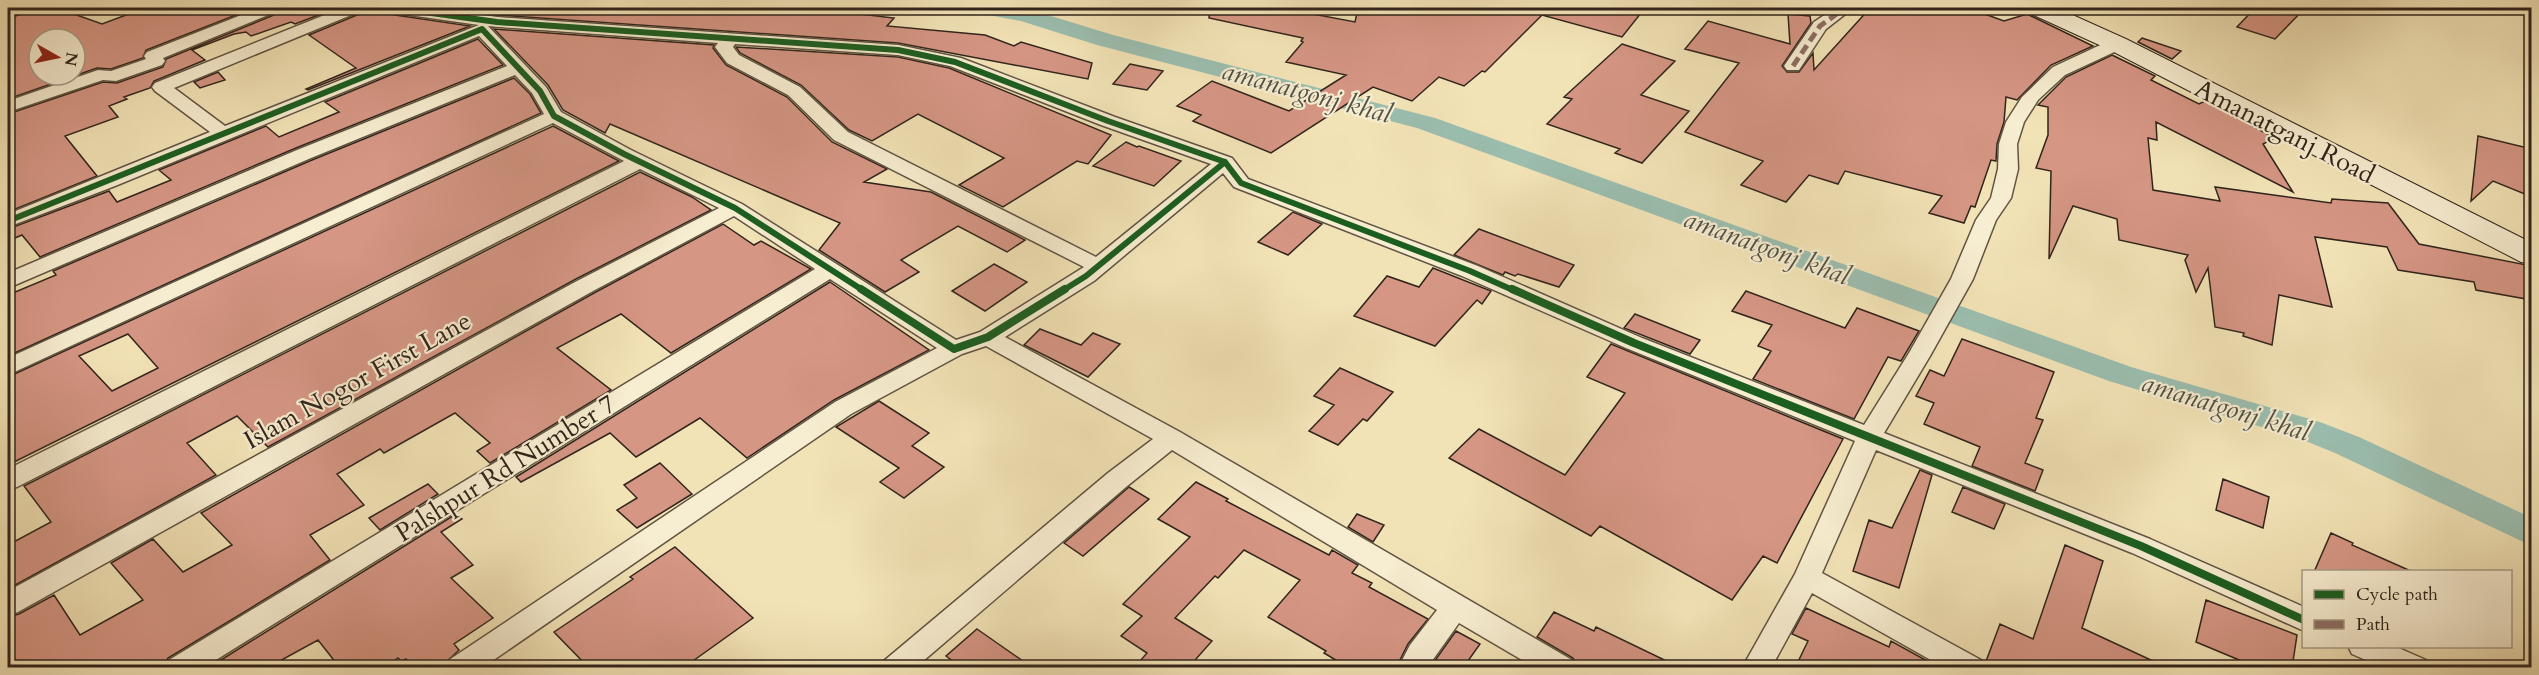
<svg xmlns="http://www.w3.org/2000/svg" width="2539" height="675" viewBox="0 0 2539 675" font-family="Cardo,serif">
	<style>
		.lines { fill: none; stroke-linecap: round; stroke-linejoin: round }
		.canal { fill: #9bbeaf; fill-rule: evenodd }
		.building { fill: #d59684; stroke: #30241c; stroke-width: 1.5; fill-rule: evenodd }
		.street-casing { stroke: #605442; stroke-width: 3 }
		.secondary-casing { stroke: #30241c; stroke-width: 2 }
		.street { fill: #f7edd0; fill-rule: evenodd }
		.secondary { fill: #f7edd0; fill-rule: evenodd }
		.quiet { stroke: #8d6e63; stroke-width: 5; stroke-dasharray: 10 5; stroke-linecap: butt }
		.cycleway-far1-casing { stroke: #f7edd0; stroke-width: 9 }
		.cycleway-casing { stroke: #f7edd0; stroke-width: 12 }
		.cycleway-far1 { stroke: #1b5e20; stroke-width: 6 }
		.cycleway { stroke: #1b5e20; stroke-width: 8 }
		.labels { text-anchor: middle; stroke-width: 4.5; stroke-linejoin: round; paint-order: stroke }
		.street-label { font-size: 26px; fill: #30241c; stroke: #f7edd0 }
		.water-label { font-size: 27px; font-style: italic; fill: #505248; stroke: #f7edd0 }
	</style>
	<rect width="100%" height="100%" fill="#f2e3b6"/>
	<filter id="stains"><feTurbulence type="fractalNoise" baseFrequency=".00333" numOctaves="4"/><feColorMatrix values="0 0 0 0 .2 0 0 0 0 .09 0 0 0 0 .02 0 0 0 .5 -.17"/></filter>
	<radialGradient id="worn" r=".72"><stop offset=".6" stop-color="#630" stop-opacity="0"/><stop offset="1" stop-color="#630" stop-opacity=".3"/></radialGradient>
	<g class="lines">
		<!-- canal -->
		<path class="canal" d="M975,8h50l88,27 322,83 696,249 189,55 39,15 173,81v28l-197,-93 -37,-15 -189,-57 -692,-253 -320,-83 -76,-24 -43,-8z"/>
	</g>
	<!-- building -->
	<path class="building" d="M36,8h21l45,16 43,-16h109l-108,42 -3,8 -32,11 -14,-1 -89,31v-80zM39,39h36v36h-36z
		M282,8h55l-42,16 -4,-2 -40,14 -5,-4 -12,2 -42,16 13,10 -51,21 -4,7 -26,9 3,2 -18,7 9,11 -53,19 32,40 -89,36v-98l95,-32 14,1 46,-16 3,-8 113,-46z
		M365,8h20l2,4 8,3 75,11 -162,64 -2,-1 50,-21 -47,-33 53,-22z
		M441,8h397l-4,3 60,7 -7,8 98,9 29,11 7,-4 71,21 -4,16 -190,-36 -401,-28z
		M1210,8h71l74,14 3,-14h287l-23,29 -80,-22 -57,57 -3,-1 -18,15 -25,-9 -27,24 -39,-14 -102,66 -78,-32 8,-6 -24,-9 35,-25 77,30 57,-36 -60,-13 17,-20 -2,-1 2,-3 -94,-20z
		M1870,8h98l36,13 23,-7 66,32 -42,19 -34,35 -11,-3 -2,25 -7,22 -1,17 -5,-1 -16,47 -4,-1 -7,17 -35,-10 13,-17 -97,-25 -7,13 -29,-9 -23,27 -45,-17 22,-24 -78,-29 54,-69 -54,-14 23,-28 82,23 -2,-30 22,2 1,7 -29,43 5,6h12l14,-19 1,17z
		M2255,8h50l-30,31 -38,-12z
		M494,29l220,16 -1,3 13,17 61,32 45,45 55,27 -23,13 67,10 94,48 -18,12 -49,-26 -57,34 18,12 -34,20 -66,-42 21,-27 -230,-99 -5,9 -42,-23 -15,-25z
		M2142,38l39,13 -9,8 -34,-17z
		M478,39l25,26 -207,83 -256,109 -18,-22 -14,6v-12l101,-38 8,11 54,-22 -12,-10 107,-44 13,11 60,-25 -14,-10z
		M1622,44l53,17 -34,34 48,16 -47,52 -27,-10 5,-4 -73,-25 25,-25 -8,-2z
		M736,47l162,10 51,11 162,67 -23,29 -11,-3 -74,46 -44,-22 45,-27 -86,-44 -46,27 -23,-11 -48,-45 -61,-32z
		M2112,55l43,21 -4,4 48,24 6,-3 70,37 -12,6 30,48 -137,-70 1,18 -9,-2 5,52 67,11 -5,-14 116,16 1,-4 56,4 31,41 113,22v34l-56,-10 -2,-8 -76,-12 -11,-23 -72,-10 17,70 -53,-12 -7,50 -29,-9 1,-3 -29,-6 -7,-59 -12,24 -11,-32 3,-5 -69,-15 -2,-21 -44,-13 -24,53 2,-88 -15,-3 12,-33v-28l-10,-2 28,-28z
		M1130,64l33,7 -16,19 -34,-6z
		M218,72l7,8 -25,8 -6,-6z
		M514,78l16,16 11,19 -533,243v-61l48,-20 -3,-4 259,-111z
		M553,126l66,35 -611,304v-88zM128,334l30,34 -46,23 -33,-35z
		M2478,136l54,13v48l-39,-16 -22,20z
		M1126,142l11,5 2,-1 42,15 -27,25 -61,-20z
		M640,172l52,25 19,13 -135,69 -308,168 -31,-31 -50,27 29,32 -208,114v-44l43,-23 -27,-36z
		M1293,212l29,12 -34,31 -30,-13z
		M723,224l31,21 7,-4 50,28 -140,84 -50,-39 -64,34 54,42 -121,73 -13,-12 13,-8 -35,-30 -71,40 -4,-4 -43,25 27,31 -54,30 20,25 -162,98 -5,10h-155v-51l11,-3 35,-19 26,40 63,-35 -32,-37 42,-24 30,33 49,-27 -31,-32 393,-220z
		M1479,229l95,36 -15,22 -41,-13 -3,2 -10,-4 -2,3 -49,-20z
		M994,264l33,18 -42,29 -33,-20z
		M1433,268l58,23 -9,13 -5,-4 -42,46 -81,-30 33,-40 32,11z
		M830,282l99,68 -95,50 -87,58 -47,-40 -64,39 -26,-24 -89,49 -5,-5z
		M1746,291l99,37 12,-20 62,23 -18,30 -13,-4 -34,62 -101,-40 18,-28 -13,-5 14,-21 -40,-14z
		M1635,314l65,26 -10,14 -66,-26z
		M1040,329l41,16 12,-12 27,11 -32,33 -64,-32z
		M1962,339l92,33 -18,46 7,2 -18,43 18,7 -8,21 -63,-25 8,-19 -56,-23 10,-21 -18,-7 14,-26 14,6z
		M1611,344l232,95 -66,124 -14,-7 -31,44 -132,-74 -9,10 -142,-78 30,-29 86,46 60,-82 -38,-16z
		M1340,368l53,24 -26,29 -4,-2 -25,26 -29,-14 25,-26 -20,-9z
		M879,401l50,32 -17,13 32,21 -40,31 -24,-16 19,-14 -63,-41z
		M660,463l32,31 -55,34 -20,-18 20,-12 -13,-13z
		M1920,470l12,5 -33,113 -46,-17 16,-51 23,8z
		M2223,479l46,18 -6,31 -47,-18z
		M1196,482l32,17 -2,2 103,54 3,-5 26,15 -6,8 20,10 -3,4 59,32 -20,25 -12,24h-47l-25,-15 2,-2 -58,-34 32,-37 -56,-30 -26,28 -3,-2 -40,42 37,23 -24,27h-54l13,-15 -26,-17 21,-20 -19,-12 67,-67 -32,-18z
		M428,484l10,10 -58,36 -11,-12z
		M1129,487l20,12 -66,57 -19,-13z
		M1963,487l42,17 -11,25 -42,-17z
		M456,514l6,5 -21,13 32,33 -22,13 42,40 -39,26 5,6 -19,18h-27l-7,-9 -5,2 -3,-3 -15,10h-43l-22,-28 -51,28h-59z
		M1357,514l27,11 -11,17 -25,-15z
		M2331,533l22,10 -1,2 61,27h-99z
		M2065,545l38,16 -21,67 86,40h-181l-2,-4 15,-40 33,15z
		M675,547l78,71 -70,50h-94l-35,-36 79,-53 -3,-2z
		M2206,600l91,35 -5,33h-50l2,-6 -48,-20z
		M1806,608l83,39 2,-6 49,27h-145l13,-27 -16,-7z
		M1554,612l40,19 2,-4 85,41h-103l-5,-10 -36,-21z
		M977,629l56,39h-71l-16,-12z
		M1456,631l24,13 -17,24 -32,-2z"/>
	<g class="lines">
		<defs>
			<path id="street" d="M259,8h21l-2,3 -115,47 2,3 -3,4 -46,16 -13,-1 -95,32v-11l90,-31 13,1 35,-12 -2,-3 3,-4z
				M342,8h21l-2,3 -187,77 51,38 254,-101 -84,-12 -6,-2 -2,-3h40l70,9 401,28 63,13 154,59 117,41 16,21 230,87 164,72 222,87 45,-72 42,-74 25,-59 15,-22 7,-29 1,-25 7,-22 16,-25 31,-30 58,-27h12l3,4 -3,4 -58,27 -27,25 -14,22 -7,22 1,25 -7,29 -15,22 -23,59 -43,77 -46,77 266,106 154,68v24l-172,-78 -256,-103 -54,123 159,87 4,8h-40l-133,-75 -41,75h-29l53,-94 60,-133 -229,-93 -164,-72 -228,-89 -11,-14 -129,108 -89,56 175,95 392,228 4,8h-40l-77,-45 -32,45h-29l12,-23 27,-35 -265,-160 -46,37 -211,181h-34l4,-8 223,-187 45,-34 -167,-93 -24,8 -111,60 -369,254h-37l4,-8 386,-258 102,-54 -107,-69 -627,389h-38l4,-8 646,-391 -81,-53 -141,75 -575,321 -10,3v-24l569,-310 142,-73 -79,-39 -623,318 -9,2v-20l616,-308 -71,-38 -545,252v-17l536,-244 -12,-21 -17,-18 -204,83 -303,130v-15l289,-123 210,-84 -28,-30 -364,150 -107,41v-13l202,-82 -55,-41 -3,-4 3,-4zM488,26l230,17 -3,4 12,16 61,32 46,45 250,127 -104,65 -24,8 -214,-136 -111,-54 -70,-38 -15,-25zM735,44l163,11 52,11 151,59 110,39 -115,93 -248,-125 -48,-45 -61,-32 -6,-8z
				M1835,8h18l-27,21 -27,41h-12l-3,-4 30,-44z
				M2348,646h46l32,14 4,8h-46l-32,-14z"/>
			<path id="secondary" d="M2026,8h31l69,31 406,204v21l-11,-2 -413,-213 -79,-36z"/>
		</defs>
		<!-- street casing -->
		<use href="#street" class="street-casing"/>
		<!-- secondary casing -->
		<use href="#secondary" class="secondary-casing"/>
		<!-- street -->
		<use href="#street" class="street"/>
		<!-- secondary -->
		<use href="#secondary" class="secondary"/>
		<!-- quiet -->
		<path class="quiet" d="M1793,66l27,-40 25,-18"/>
		<defs>
			<path id="cycleway-far1" d="M395,8l102,14 401,28 57,12 153,59 117,41 16,21 229,88 45,20
				M8,221l474,-192 58,62 14,25 70,38 111,54 129,83
				M1062,291l24,-15 139,-114"/>
			<path id="cycleway" d="M861,289l93,60 34,-12 77,-48
				M1512,289l122,54 507,203 163,74"/>
		</defs>
		<!-- cycleway-far1 casing -->
		<use href="#cycleway-far1" class="cycleway-far1-casing"/>
		<!-- cycleway casing -->
		<use href="#cycleway" class="cycleway-casing"/>
		<!-- cycleway-far1 -->
		<use href="#cycleway-far1" class="cycleway-far1"/>
		<!-- cycleway -->
		<use href="#cycleway" class="cycleway"/>
	</g>
	<g class="labels">
		<!-- street labels -->
		<g class="street-label">
			<text transform="translate(2285 131) rotate(27)" y="9">Amanatganj Road</text>
			<text transform="translate(357 380) rotate(-29)" y="9">Islam Nogor First Lane</text>
			<text transform="translate(505 468) rotate(-32)" y="9">Palshpur Rd Number 7</text>
		</g>
		<!-- water labels -->
		<g class="water-label">
			<text transform="translate(1307 92) rotate(15)" y="9">amanatgonj khal</text>
			<text transform="translate(1767 247) rotate(20)" y="9">amanatgonj khal</text>
			<text transform="translate(2226 407) rotate(17)" y="9">amanatgonj khal</text>
		</g>
	</g>
	<!-- margin -->
	<rect width="2539" height="675" fill="none" stroke="#f2e3b6" stroke-width="30"/>
	<rect x="9" y="9" width="2521" height="657" fill="none" stroke="#30241c" stroke-width="3"/>
	<rect x="15" y="15" width="2509" height="645" fill="none" stroke="#30241c" stroke-width="1.5"/>
	<!-- legend -->
	<rect x="2302" y="570" width="210" height="78" fill="#f7edd0" stroke="#a79d88" stroke-width="1.5"/>
	<rect x="2314" y="590" width="30" height="9" fill="#1b5e20" stroke="#a79d88" stroke-width="1.5"/>
	<text x="2356" y="600" font-size="18" fill="#30241c">Cycle path</text>
	<rect x="2314" y="620" width="30" height="9" fill="#8d6e63" stroke="#a79d88" stroke-width="1.5"/>
	<text x="2356" y="630" font-size="18" fill="#30241c">Path</text>
	<!-- north arrow -->
	<g transform="translate(57 57) rotate(99)"><circle r="28" fill="#f7edd0" stroke="#a79d88" stroke-width="1.5"/>
	<path d="M0-4.5L10 22L0 15L-10 22Z" fill="#8f2418"/>
	<text y="-9" font-size="16" font-weight="bold" text-anchor="middle" fill="#30241c">N</text>
	</g>
	<rect width="100%" height="100%" filter="url(#stains)"/>
	<rect width="100%" height="100%" fill="url(#worn)"/>
</svg>
